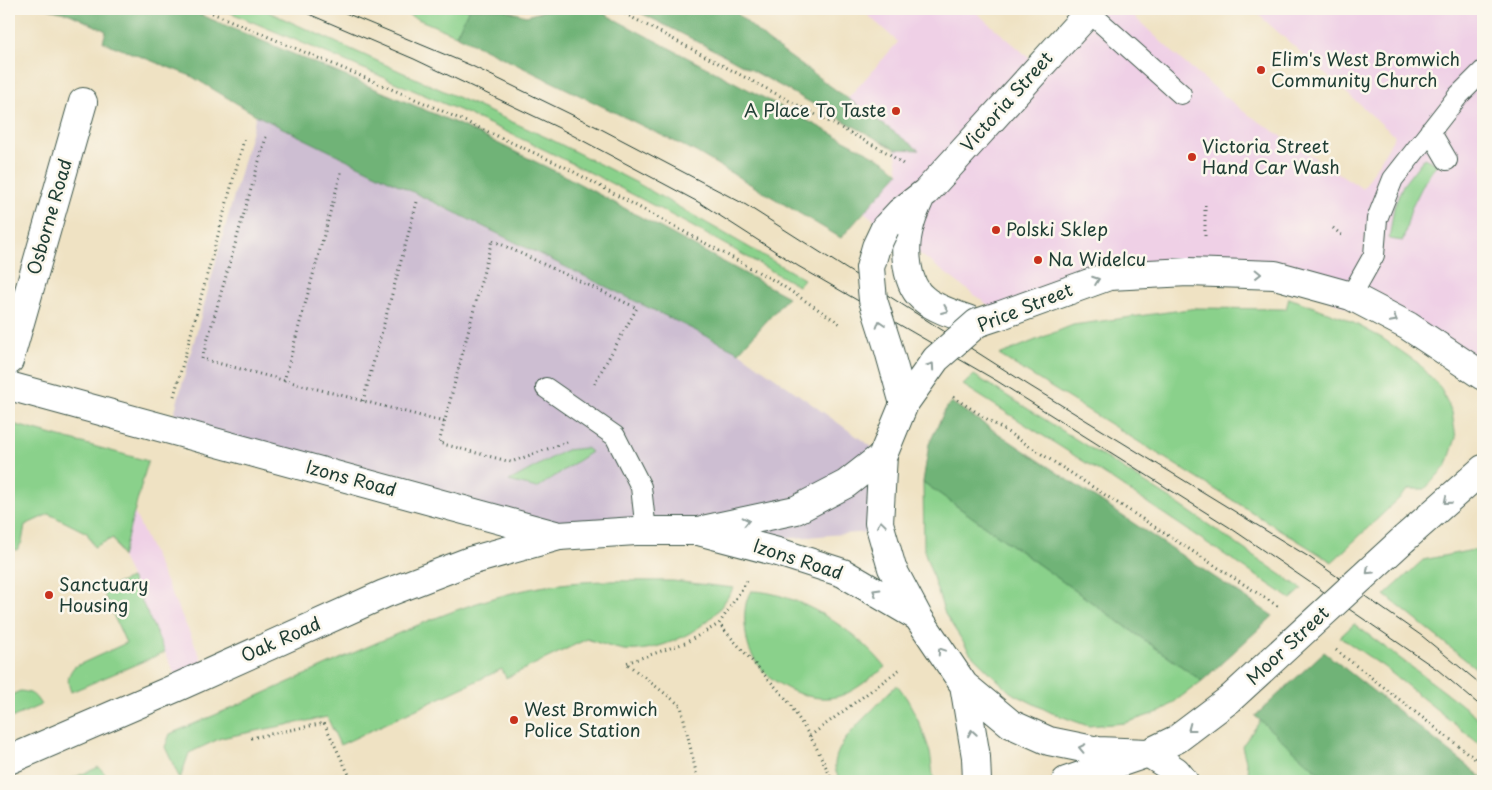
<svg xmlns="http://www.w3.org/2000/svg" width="1492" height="790" viewBox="0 0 1492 790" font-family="'Playpen Sans',sans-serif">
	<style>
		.built { fill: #efd0e6 }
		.industrial { fill: #cdbed2 }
		.green { fill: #8ad18b; stroke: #548760 }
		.forest { fill: #6fb377; stroke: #477856 }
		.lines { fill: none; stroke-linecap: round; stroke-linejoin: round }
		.service-casing { stroke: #3e5649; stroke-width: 22 }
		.minor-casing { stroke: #3e5649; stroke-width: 30 }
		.tertiary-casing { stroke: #3e5649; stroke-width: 30 }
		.path { stroke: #3e5649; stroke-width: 3; stroke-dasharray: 1 4; stroke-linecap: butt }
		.service { stroke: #fff; stroke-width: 20 }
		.minor { stroke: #fff; stroke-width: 28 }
		.tertiary { stroke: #fff; stroke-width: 28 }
		.tram { stroke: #1f3d34; stroke-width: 1 }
		.minor-bridge-casing { stroke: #3e5649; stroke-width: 30; stroke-linecap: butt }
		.tertiary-bridge-casing { stroke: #3e5649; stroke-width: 30; stroke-linecap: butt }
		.minor-bridge { stroke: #fff; stroke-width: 28 }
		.tertiary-bridge { stroke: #fff; stroke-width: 28 }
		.oneway { stroke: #8f9e9a }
		.poi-dot { fill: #c8321e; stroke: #fbf7ec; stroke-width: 2 }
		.labels { text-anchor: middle; stroke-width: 5; stroke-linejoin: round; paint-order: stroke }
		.poi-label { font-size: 18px; fill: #1f3d34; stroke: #fbf7ec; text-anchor: start }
		.street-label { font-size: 18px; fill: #1f3d34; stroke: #fbf7ec }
	</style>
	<rect width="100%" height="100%" fill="#fbf7ec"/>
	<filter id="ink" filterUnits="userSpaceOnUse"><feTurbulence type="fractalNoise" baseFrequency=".02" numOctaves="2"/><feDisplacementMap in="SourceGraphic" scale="10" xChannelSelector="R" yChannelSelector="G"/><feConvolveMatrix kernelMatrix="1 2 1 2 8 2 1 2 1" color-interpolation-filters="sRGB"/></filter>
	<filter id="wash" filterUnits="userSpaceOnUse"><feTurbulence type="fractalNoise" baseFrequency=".0096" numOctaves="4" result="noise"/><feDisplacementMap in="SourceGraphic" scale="20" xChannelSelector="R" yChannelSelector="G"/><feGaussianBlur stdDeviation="1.12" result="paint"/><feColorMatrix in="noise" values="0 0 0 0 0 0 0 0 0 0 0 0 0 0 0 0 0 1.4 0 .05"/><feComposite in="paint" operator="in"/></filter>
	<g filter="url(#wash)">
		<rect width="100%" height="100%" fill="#efe2c3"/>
		<!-- built -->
		<path class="built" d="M861,9h111l67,57 53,-57h34l55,51 62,51 120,78 32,-53 -143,-127h231v367l-27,-18 -181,-83 -166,1 -108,39 -137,-103 35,-39 -4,-24 -47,-51 50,-56z
			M134,512l74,161 -28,13 -58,-129z"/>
		<!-- industrial -->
		<path class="industrial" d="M256,115l483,237 144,103 -1,76 -114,9 -209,-4 -389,-107z"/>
		<!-- green -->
		<path class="green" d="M222,9h40l288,130 87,44 167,96 -6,7c-83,-48 -167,-94 -253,-136 -106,-51 -215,-95 -323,-141z
			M394,9h75l-13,26z
			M1424,158l13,6 -12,17 -14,28 -8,32 -14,-2 5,-32 9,-22z
			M1289,298l55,20 38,20 36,25 22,24 12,25 4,26 -9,27 -22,24h-16l-77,73 -333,-207 74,-30 124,-17 89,1z
			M974,375l197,124 131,90 -11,10 -178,-119 -150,-95z
			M9,423l139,38 -26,96 -9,-19 -19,9 -7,-14 -38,-19 -24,11 -3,17 -5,8 -8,-2z
			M586,448l5,4 -54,36 -28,-7 57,-31z
			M923,482l279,199 -40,30 -37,12 -37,3 -36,-13 -42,-21 -39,-38 -26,-40 -21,-64z
			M1483,548v126l-98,-79 38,-35z
			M131,578l34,74 -94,40c-4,-11 -4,-16 3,-25l52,-24 -24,-53z
			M673,581l61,7c-6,8 -11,17 -18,25 -21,22 -61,40 -92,37 -12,-2 -25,-7 -37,-11l-81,39 -4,-9 -162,76 -13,-28 -106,21 -32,15 -9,26 -15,-32 5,-13c61,-25 121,-53 181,-80 62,-27 122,-55 189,-67 44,-8 89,-6 133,-6z
			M751,591c45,0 108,41 134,76 -3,4 -8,6 -12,9 -13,10 -27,21 -44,22 -29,2 -64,-17 -77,-43 -5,-9 -6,-21 -7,-30 -1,-10 0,-25 6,-34z
			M1354,624l103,77 26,21v25l-99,-80 -44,-30z
			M897,685c13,14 28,49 33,68 2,9 2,19 4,28h-92c-24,-23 20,-60 35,-76 7,-7 13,-15 20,-20z
			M20,691c12,1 15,4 21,14l-32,14v-23z
			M1261,720l67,61h-77l-9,-35z
			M99,767l7,8 2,6h-42z"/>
		<!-- forest -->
		<path class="forest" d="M48,9h139l271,115 109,53 221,120 -49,55 -483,-237 -65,-39 -88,-34 3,-11 -36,-17z
			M469,9h33l24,7 25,-7h44l291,153 13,11 -58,65 -145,-86 -240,-117z
			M633,9h99l36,32 151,109 -24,-1 -169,-93z
			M951,402l322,214 -71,65 -279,-199 6,-38 15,-32z
			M1324,652l159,126v3h-155l-73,-65z"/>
	</g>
	<g filter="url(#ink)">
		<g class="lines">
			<defs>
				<path id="service" d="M1089,12l92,82
					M1430,131l17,29
					M1351,296l23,-41 3,-36 16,-40 65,-83 25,-25
					M546,388l69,48 26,51 5,44"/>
				<path id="minor" d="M921,196c-4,10 -9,19 -11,29 -7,22 -5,61 15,75 12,10 38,17 52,23
					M885,228l15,-16 26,-20 166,-183
					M9,361l74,-259
					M1148,753l28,18 8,10
					M9,760l171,-74 204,-92 86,-33 89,-25"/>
				<path id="tertiary" d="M1001,315l108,-39 79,-4 87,3 76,21 57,30 75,50
					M9,386l550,150 77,-5h62l98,-21 50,-26 37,-29
					M883,455l-4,68 13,45 26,49 46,68 47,39 38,17 49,10 50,2
					M702,532l76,20 65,21 75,44
					M1405,538l78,-69
					M964,685l12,72 1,24
					M1066,781l82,-28 29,-14 53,-40"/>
			</defs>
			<!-- service casing -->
			<use href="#service" class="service-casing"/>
			<!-- minor casing -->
			<use href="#minor" class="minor-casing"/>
			<!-- tertiary casing -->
			<use href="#tertiary" class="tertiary-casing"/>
			<!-- path -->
			<path class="path" d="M203,9l226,96 134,61 212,115 67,44
				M616,9l272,144 15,11
				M266,137l-64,222 242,63
				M1205,205v32
				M1333,228l11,9
				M284,381l58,-212
				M174,396l71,-260
				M953,397l326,210
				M363,401l54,-199
				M567,442l-56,20 -72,-19 53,-203 145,68 -43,76
				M747,581l-28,43 69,77 26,42 19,38
				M1336,650l147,115
				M810,736l90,-67
				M251,738l73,-15 28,58
				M700,781h-2l-17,-75 -55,-43 59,-20 34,-19"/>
			<!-- service -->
			<use href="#service" class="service"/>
			<!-- minor -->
			<use href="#minor" class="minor"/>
			<!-- tertiary -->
			<use href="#tertiary" class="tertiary"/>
			<!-- tram -->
			<path class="tram" d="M297,9l117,50 145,69 141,75 98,63 199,115 232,146 209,143 45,38
				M336,9l134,56 131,64 145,76 284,181 279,171 113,79 61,50"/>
			<defs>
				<path id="minor-bridge" d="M885,228l-9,19 -6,21 3,32 15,47 16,57"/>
				<path id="tertiary-bridge" d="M883,455l21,-51 32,-45 41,-36 24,-8
					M1230,699l175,-161"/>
			</defs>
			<!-- minor-bridge casing -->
			<use href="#minor-bridge" class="minor-bridge-casing"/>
			<!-- tertiary-bridge casing -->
			<use href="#tertiary-bridge" class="tertiary-bridge-casing"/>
			<!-- minor-bridge -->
			<use href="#minor-bridge" class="minor-bridge"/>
			<!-- tertiary-bridge -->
			<use href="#tertiary-bridge" class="tertiary-bridge"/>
		</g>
		<!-- one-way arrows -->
		<defs><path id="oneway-chevron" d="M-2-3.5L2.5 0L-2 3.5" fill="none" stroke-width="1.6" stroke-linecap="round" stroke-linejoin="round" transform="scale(1.25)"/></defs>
		<g class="oneway">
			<use href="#oneway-chevron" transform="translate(1258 274) rotate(1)"/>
			<use href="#oneway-chevron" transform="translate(1096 280) rotate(-20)"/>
			<use href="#oneway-chevron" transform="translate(945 310) rotate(23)"/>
			<use href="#oneway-chevron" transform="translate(1394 319) rotate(28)"/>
			<use href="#oneway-chevron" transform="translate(880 324) rotate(-108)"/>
			<use href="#oneway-chevron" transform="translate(931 366) rotate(-55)"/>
			<use href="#oneway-chevron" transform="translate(1447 501) rotate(139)"/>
			<use href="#oneway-chevron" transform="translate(746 521) rotate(-13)"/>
			<use href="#oneway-chevron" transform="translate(881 524) rotate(-98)"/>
			<use href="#oneway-chevron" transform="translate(1369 571) rotate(137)"/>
			<use href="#oneway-chevron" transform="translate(876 592) rotate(-149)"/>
			<use href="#oneway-chevron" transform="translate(941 651) rotate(-124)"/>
			<use href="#oneway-chevron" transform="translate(1191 728) rotate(143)"/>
			<use href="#oneway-chevron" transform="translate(972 733) rotate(-99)"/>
			<use href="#oneway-chevron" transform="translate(1082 748) rotate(-168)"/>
		</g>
	</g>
	<!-- markers -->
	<g class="poi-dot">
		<circle cx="1261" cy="70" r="5"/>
		<circle cx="896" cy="111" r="5"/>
		<circle cx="1192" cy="157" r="5"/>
		<circle cx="996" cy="230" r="5"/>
		<circle cx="1038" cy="260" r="5"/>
		<circle cx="49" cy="595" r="5"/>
		<circle cx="514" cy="720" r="5"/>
	</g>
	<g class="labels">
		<!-- poi labels -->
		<g class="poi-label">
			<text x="1271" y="66">Elim's West Bromwich<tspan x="1271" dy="21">Community Church</tspan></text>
			<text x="886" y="117" text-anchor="end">A Place To Taste</text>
			<text x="1202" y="153">Victoria Street<tspan x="1202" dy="21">Hand Car Wash</tspan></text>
			<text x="1006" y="236">Polski Sklep</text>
			<text x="1048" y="266">Na Widelcu</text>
			<text x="59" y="591">Sanctuary<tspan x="59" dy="21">Housing</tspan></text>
			<text x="524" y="716">West Bromwich<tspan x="524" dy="21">Police Station</tspan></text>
		</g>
		<!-- street labels -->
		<g class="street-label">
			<text transform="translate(1007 102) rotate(-48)" y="6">Victoria Street</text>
			<text transform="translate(50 217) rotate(-74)" y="6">Osborne Road</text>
			<text transform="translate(1025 308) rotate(-22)" y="6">Price Street</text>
			<text transform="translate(351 479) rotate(15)" y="6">Izons Road</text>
			<text transform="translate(798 560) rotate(18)" y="6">Izons Road</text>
			<text transform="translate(281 640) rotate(-24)" y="6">Oak Road</text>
			<text transform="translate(1288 646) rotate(-43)" y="6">Moor Street</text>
		</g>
	</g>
	<!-- margin -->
	<rect width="1492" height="790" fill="none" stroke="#fbf7ec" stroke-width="30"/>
</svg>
